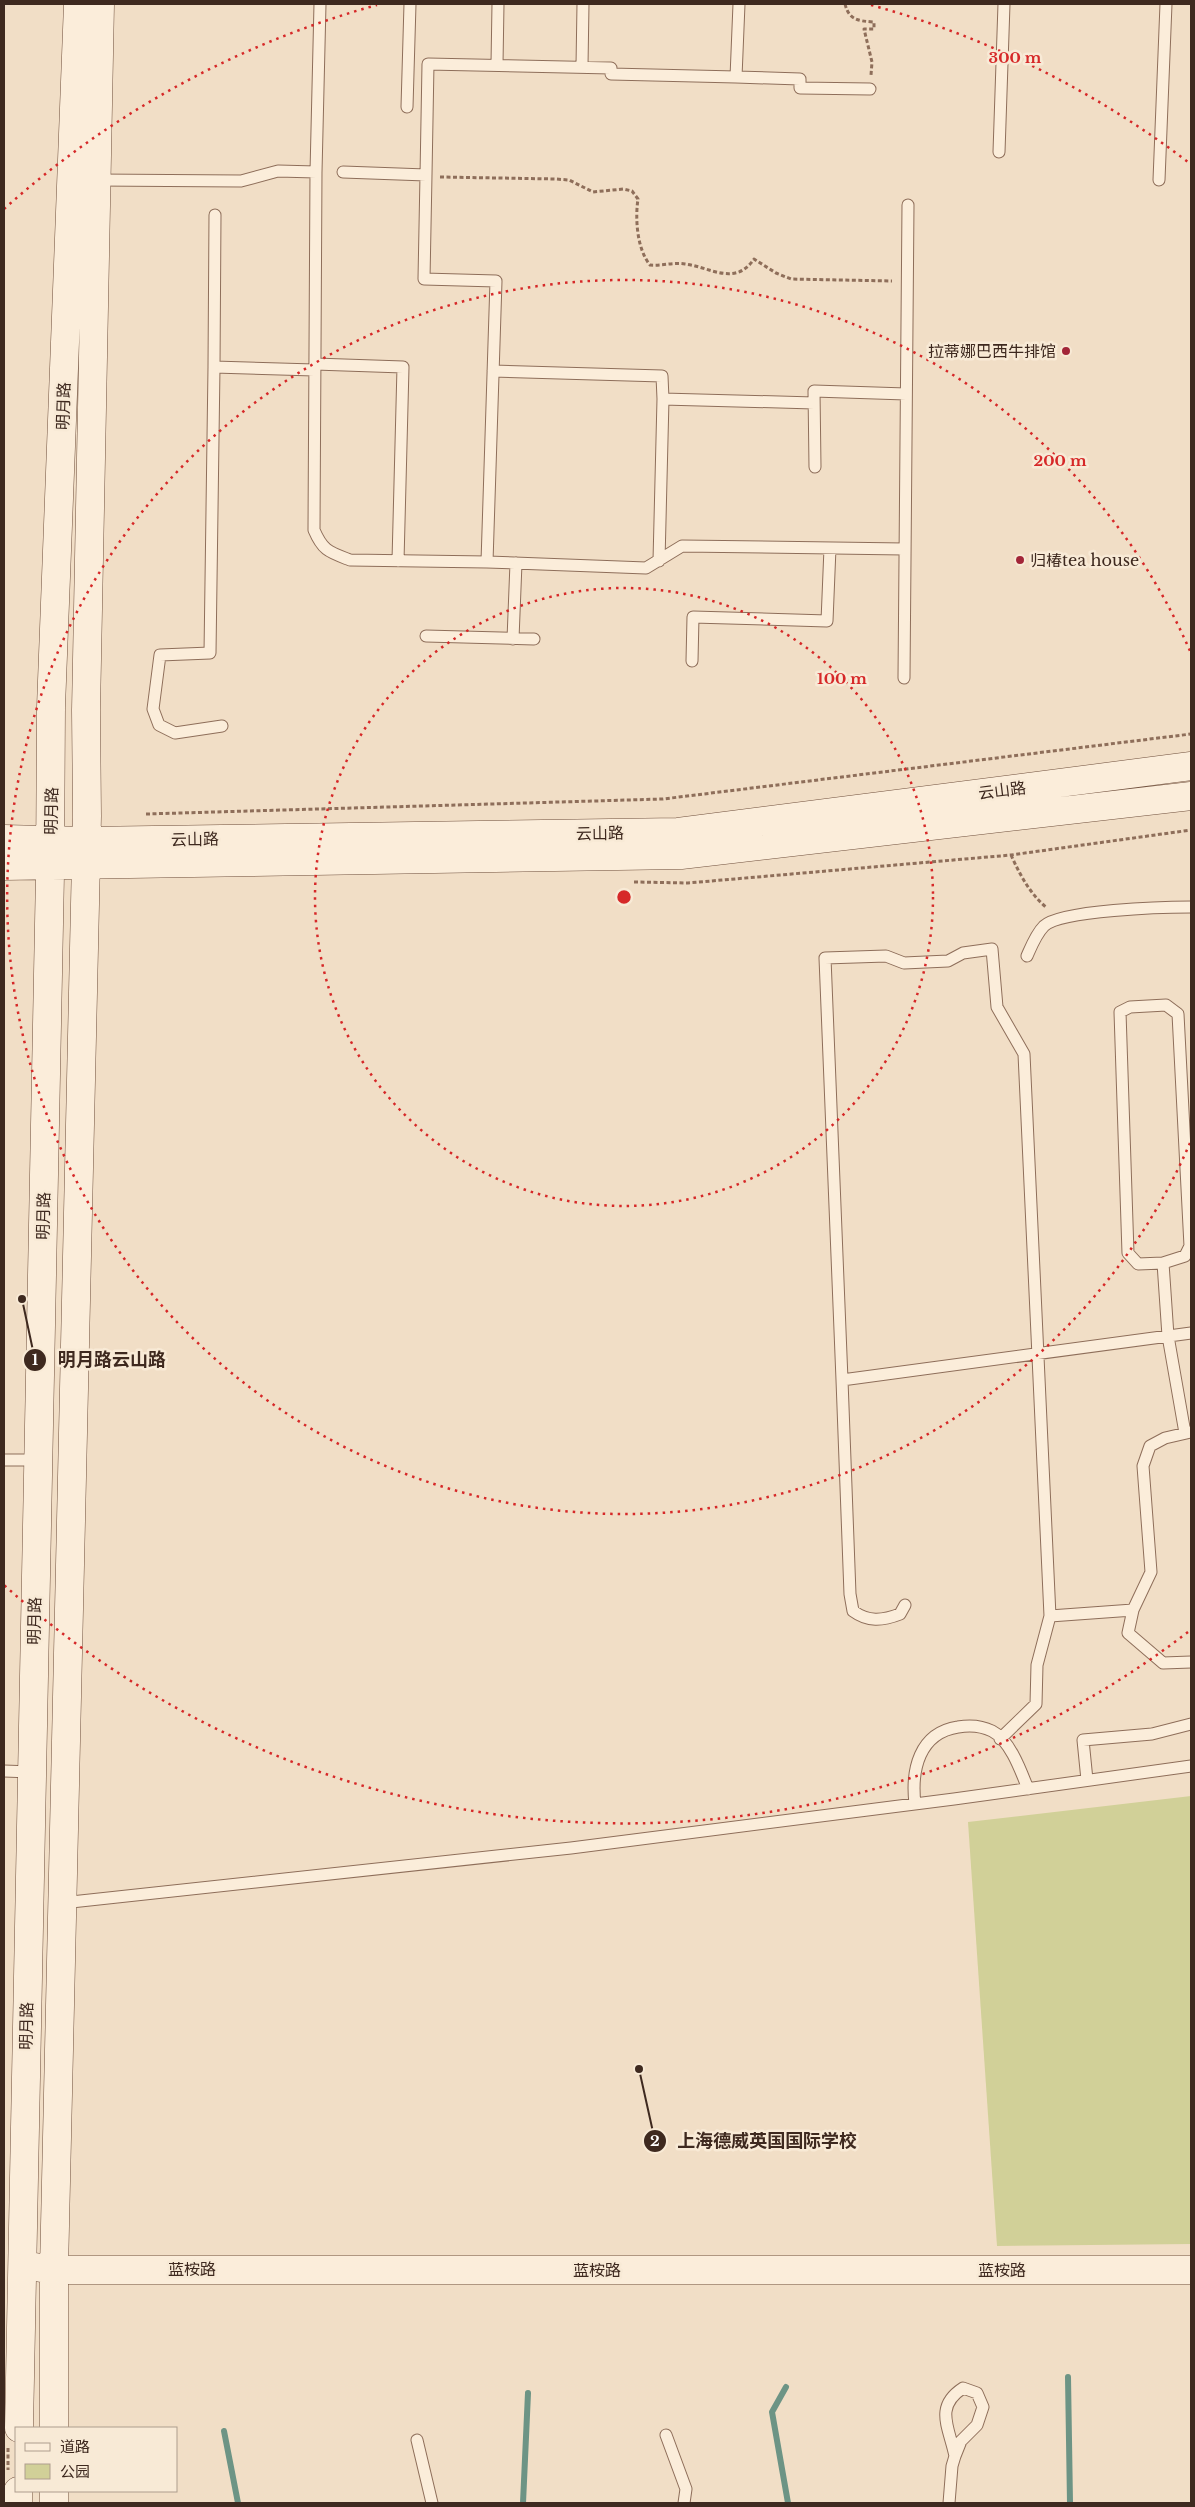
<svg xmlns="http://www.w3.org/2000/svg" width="1195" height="2507" viewBox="0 0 1195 2507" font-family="'Libre Baskerville','Noto Sans SC',serif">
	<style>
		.green { fill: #d1d098 }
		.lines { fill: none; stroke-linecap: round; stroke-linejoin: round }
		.stream { stroke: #6d9485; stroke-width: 6 }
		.lane-casing { stroke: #8e6e5a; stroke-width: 13 }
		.secondary-casing { stroke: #70503d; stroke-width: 29 }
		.path { stroke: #8e6e5a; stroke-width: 3; stroke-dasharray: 4 2.5; stroke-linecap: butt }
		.lane { stroke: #fbedda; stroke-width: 11 }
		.secondary { stroke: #fbedda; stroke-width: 28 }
		.ring { fill: none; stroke: #d62828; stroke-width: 2.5; stroke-dasharray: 2.5 5 }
		.poi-dot { fill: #a22537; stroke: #f8ead6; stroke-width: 2 }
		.labels { text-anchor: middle; stroke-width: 5; stroke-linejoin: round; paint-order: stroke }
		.poi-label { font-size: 16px; fill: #3e291f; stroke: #f8ead6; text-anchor: end }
		.street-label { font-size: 16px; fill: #3e291f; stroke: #f8ead6 }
		.centre { fill: #d62828; stroke: #f8ead6; stroke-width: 2.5 }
		.ring-label { font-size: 15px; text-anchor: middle; font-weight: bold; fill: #d62828; stroke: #f8ead6; stroke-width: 5; stroke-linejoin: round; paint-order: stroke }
		.leader { fill: none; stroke: #3e291f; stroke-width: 2 }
		.callout-dot { fill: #3e291f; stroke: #f8ead6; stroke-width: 2 }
		.mark-label { font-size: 15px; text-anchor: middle; font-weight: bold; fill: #fff }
		.callout-label { font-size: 18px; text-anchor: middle; font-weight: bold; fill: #3e291f; stroke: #f8ead6; stroke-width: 5; stroke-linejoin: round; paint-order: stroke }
	</style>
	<rect width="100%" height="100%" fill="#f1dec6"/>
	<!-- green -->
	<path class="green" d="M1191,1796v448l-194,2 -29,-424z"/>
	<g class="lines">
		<!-- stream -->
		<path class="stream" d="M1068,2377l2,126
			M786,2387l-14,25 16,91
			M224,2431l14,72
			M523,2503l5,-110"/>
		<defs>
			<path id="lane" d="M739,4l-3,73 64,2v9l70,1
				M497,64l1,-60
				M582,66l1,-62
				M407,107l3,-103
				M999,152l5,-148
				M316,171l-2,359c9,21 15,22 36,30l137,2 159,6 36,-22 222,3
				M343,172l83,3 2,-111 183,4v6l125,3
				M426,175l-2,104 72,2 -9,281
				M96,180l145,1 37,-10 38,1 4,-168
				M1159,180l7,-176
				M215,215l-1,152 100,3
				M315,364l88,3 -5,194
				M214,367l-4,286 -50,2 -7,54 6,16 16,8 47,-7
				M493,371l169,5 1,23
				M815,467l-1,-76 92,3
				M659,561l4,-162 151,4
				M426,636l108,3
				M513,639l3,-76
				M692,661l1,-44 134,4 3,-73
				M904,678l4,-473
				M1027,956c4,-9 9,-22 17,-30 17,-16 120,-19 147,-19
				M1163,1263l22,-7 5,-10 -12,-232 -12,-9 -36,2 -10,5 8,241 10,11 25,-1 5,73 17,97
				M842,1380l-17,-422 61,-2 18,7 44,-2 15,-8 29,-4 5,58 27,47 26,562 -13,49 -1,39 -36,35
				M4,1460h34
				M905,1605l-5,9c-18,7 -32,8 -47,-3l-3,-17 -8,-214 349,-47
				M1133,1610l-5,23 35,30 28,-1
				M1050,1616l83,-6 18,-38 -8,-106 7,-20 15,-8 26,-6
				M4,1771l27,1
				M1087,1780l-4,-40 69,-6 39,-10
				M915,1804c-4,-34 4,-71 43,-77 11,-2 24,-1 34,4 18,9 29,40 36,58
				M62,1903l509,-55 383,-49 237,-33
				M666,2435l20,54 -2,14
				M417,2440l15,63
				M949,2503l3,-37 3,-10 6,-15 16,-16 6,-18 -6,-14 -14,-5c-29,19 -14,39 -8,68"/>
			<path id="secondary" d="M4,839l81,2 593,-9 513,-66
				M4,866l677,-11 510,-59
				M35,2267l19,3h1137
				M19,2428l31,-1554 1,-167 27,-703
				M54,2428v-158l33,-1454 -1,-106 14,-706
				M54,2491v12
				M18,2503v-12"/>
		</defs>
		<!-- lane casing -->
		<use href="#lane" class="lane-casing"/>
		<!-- secondary casing -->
		<use href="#secondary" class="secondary-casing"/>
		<!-- path -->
		<path class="path" d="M845,4c4,16 13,17 29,18v7h-10l8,33 -1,13
			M440,177l116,2 13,1 24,12 30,-3 9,2 6,8c-3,20 -1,50 12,66 12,1 23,-3 35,-1 25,3 50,23 69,-5l22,14 15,6 101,2
			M146,814l517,-15 528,-65
			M1011,855c9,20 19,39 36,53
			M634,882l54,1 323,-28 180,-25
			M8,2448v22"/>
		<!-- lane -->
		<use href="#lane" class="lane"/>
		<!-- secondary -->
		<use href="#secondary" class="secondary"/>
	</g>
	<!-- distance rings -->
	<g class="ring">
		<circle cx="624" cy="897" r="309"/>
		<path d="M1190 1143A617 617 0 1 1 1190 651"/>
		<path d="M1188 1632A926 926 0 0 1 4 1585M4 209A926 926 0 0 1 377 5M871 5A926 926 0 0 1 1188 162"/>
	</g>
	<!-- markers -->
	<g class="poi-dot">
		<circle cx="1066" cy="351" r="5"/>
		<circle cx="1020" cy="560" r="5"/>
	</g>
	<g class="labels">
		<!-- poi labels -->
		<g class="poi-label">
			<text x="1056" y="357">拉蒂娜巴西牛排馆</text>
			<text x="1030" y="566" text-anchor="start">归椿tea house</text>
		</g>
		<!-- street labels -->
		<g class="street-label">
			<text transform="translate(63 406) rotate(-88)" y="6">明月路</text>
			<text transform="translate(1002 790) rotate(-7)" y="6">云山路</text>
			<text transform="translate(51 811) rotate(-89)" y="6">明月路</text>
			<text transform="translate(600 833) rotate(-1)" y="6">云山路</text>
			<text transform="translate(195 839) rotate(-1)" y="6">云山路</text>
			<text transform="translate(43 1216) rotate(-89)" y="6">明月路</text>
			<text transform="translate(34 1621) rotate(-89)" y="6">明月路</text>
			<text transform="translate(26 2026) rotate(-89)" y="6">明月路</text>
			<text x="192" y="2275">蓝桉路</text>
			<text x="597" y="2276">蓝桉路</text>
			<text x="1002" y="2276">蓝桉路</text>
		</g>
	</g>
	<circle cx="624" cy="897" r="8" class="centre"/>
	<g class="ring-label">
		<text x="1015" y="63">300 m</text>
		<text x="1060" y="466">200 m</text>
		<text x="842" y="684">100 m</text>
	</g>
	<!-- callouts -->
	<path class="leader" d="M22 1299L35 1360M639 2069L655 2141"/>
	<g class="callout-dot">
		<circle cx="22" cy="1299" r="5"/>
		<circle cx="639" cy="2069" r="5"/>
		<circle cx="35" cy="1360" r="12"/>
		<circle cx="655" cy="2141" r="12"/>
	</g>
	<g class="mark-label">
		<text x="35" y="1365">1</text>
		<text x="655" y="2146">2</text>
	</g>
	<g class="callout-label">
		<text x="112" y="1366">明月路云山路</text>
		<text x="767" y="2147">上海德威英国国际学校</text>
	</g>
	<!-- border -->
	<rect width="1195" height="2507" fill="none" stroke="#3e291f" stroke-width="10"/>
	<!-- legend -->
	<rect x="15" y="2427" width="162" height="65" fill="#f8ead6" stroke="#ae9d8d"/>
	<rect x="25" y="2443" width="25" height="8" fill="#fbedda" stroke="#ae9d8d"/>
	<text x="60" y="2452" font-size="15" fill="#3e291f">道路</text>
	<rect x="25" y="2464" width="25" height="15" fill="#d1d098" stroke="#ae9d8d"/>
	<text x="60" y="2477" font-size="15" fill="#3e291f">公园</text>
</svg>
